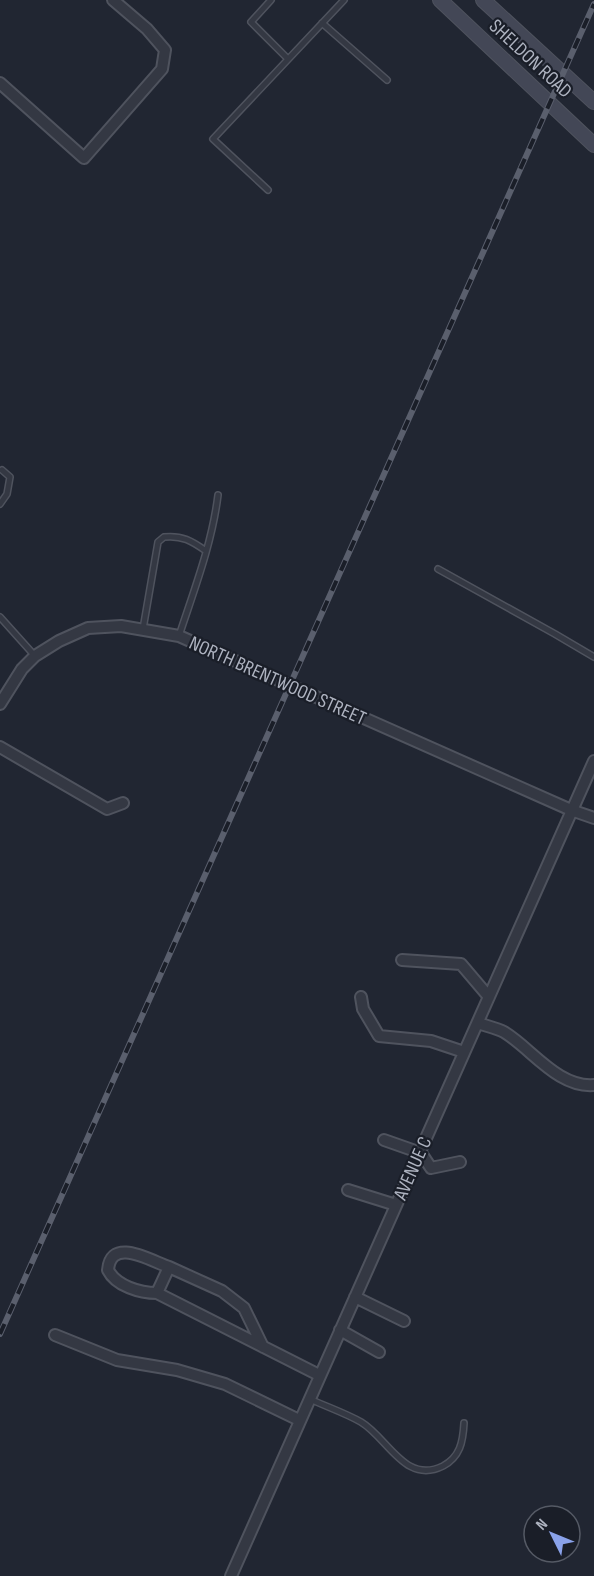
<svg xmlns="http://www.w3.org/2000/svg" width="594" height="1576" viewBox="0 0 594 1576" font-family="'Sofia Sans Condensed',sans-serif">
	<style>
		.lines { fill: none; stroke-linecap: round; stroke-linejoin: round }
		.lane-casing { stroke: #4f535e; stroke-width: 8 }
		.street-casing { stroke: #4f535e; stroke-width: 14 }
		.secondary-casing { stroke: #4f535e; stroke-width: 16 }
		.lane { stroke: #343843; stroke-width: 5 }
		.street { stroke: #343843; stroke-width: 10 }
		.secondary { stroke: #434756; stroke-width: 14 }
		.rail-casing { stroke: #5a5f6d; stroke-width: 6 }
		.rail { stroke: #1a1e28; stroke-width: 4; stroke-dasharray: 11; stroke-linecap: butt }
		.labels { text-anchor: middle; stroke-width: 4.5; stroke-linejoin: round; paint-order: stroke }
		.street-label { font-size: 20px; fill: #aeb3c0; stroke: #1a1e28 }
	</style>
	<rect width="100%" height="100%" fill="#212632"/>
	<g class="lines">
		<defs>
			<path id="lane" d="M271,0l-20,22 37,37
				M322,23l65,57
				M268,190l-55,-51 131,-139
				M0,504l7,-10 3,-17 -8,-7
				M438,569l117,65 39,23
				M0,617l35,39
				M143,629l15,-87 6,-5c18,-2 28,4 42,14
				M179,636c15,-46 33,-92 39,-141
				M310,1399c17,8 35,14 51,23 27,16 44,63 82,44 17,-9 20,-24 21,-43"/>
			<path id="street" d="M0,83l84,75 78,-89 3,-19 -18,-21 -34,-29
				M0,704l22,-35 13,-13 24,-15 29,-13 33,-2 58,10 392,174 23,8
				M0,747l107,62 16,-6
				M402,960l59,4 28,33
				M361,997l2,12 16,27 52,5 33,11
				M478,1023c8,3 18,5 26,9 28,17 54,56 90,53
				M384,1140l37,13 10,15 29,-6
				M348,1190l48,15
				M157,1293c-17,0 -41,-7 -49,-23 3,-34 43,-9 61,-3
				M355,1297l49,24
				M340,1330l39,22
				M55,1335l62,25 60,10 48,14 74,36
				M263,1347l-19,-39 -22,-17 -53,-24 -12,26 162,82
				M231,1576l363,-815"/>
			<path id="secondary" d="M440,0l154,145
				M483,0l111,102"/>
		</defs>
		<!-- lane casing -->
		<use href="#lane" class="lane-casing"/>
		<!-- street casing -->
		<use href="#street" class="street-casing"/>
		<!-- secondary casing -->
		<use href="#secondary" class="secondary-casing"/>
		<!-- lane -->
		<use href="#lane" class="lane"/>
		<!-- street -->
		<use href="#street" class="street"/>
		<!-- secondary -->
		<use href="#secondary" class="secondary"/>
		<defs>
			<path id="rail" d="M0,1334l594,-1330"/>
		</defs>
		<!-- rail casing -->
		<use href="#rail" class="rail-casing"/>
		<!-- rail -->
		<use href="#rail" class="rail"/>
	</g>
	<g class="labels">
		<!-- street labels -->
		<g class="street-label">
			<text transform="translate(531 58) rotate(43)" y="7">SHELDON ROAD</text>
			<text transform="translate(278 680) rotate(24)" y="7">NORTH BRENTWOOD STREET</text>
			<text transform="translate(412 1168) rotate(-66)" y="7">AVENUE C</text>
		</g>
	</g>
	<!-- north arrow -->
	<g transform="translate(552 1534) rotate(313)"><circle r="28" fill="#1a1e28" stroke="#555a65" stroke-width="1.5"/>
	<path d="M0-4.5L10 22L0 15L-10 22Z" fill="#8aa2ea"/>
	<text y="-9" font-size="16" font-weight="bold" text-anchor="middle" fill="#aeb3c0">N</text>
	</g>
</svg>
